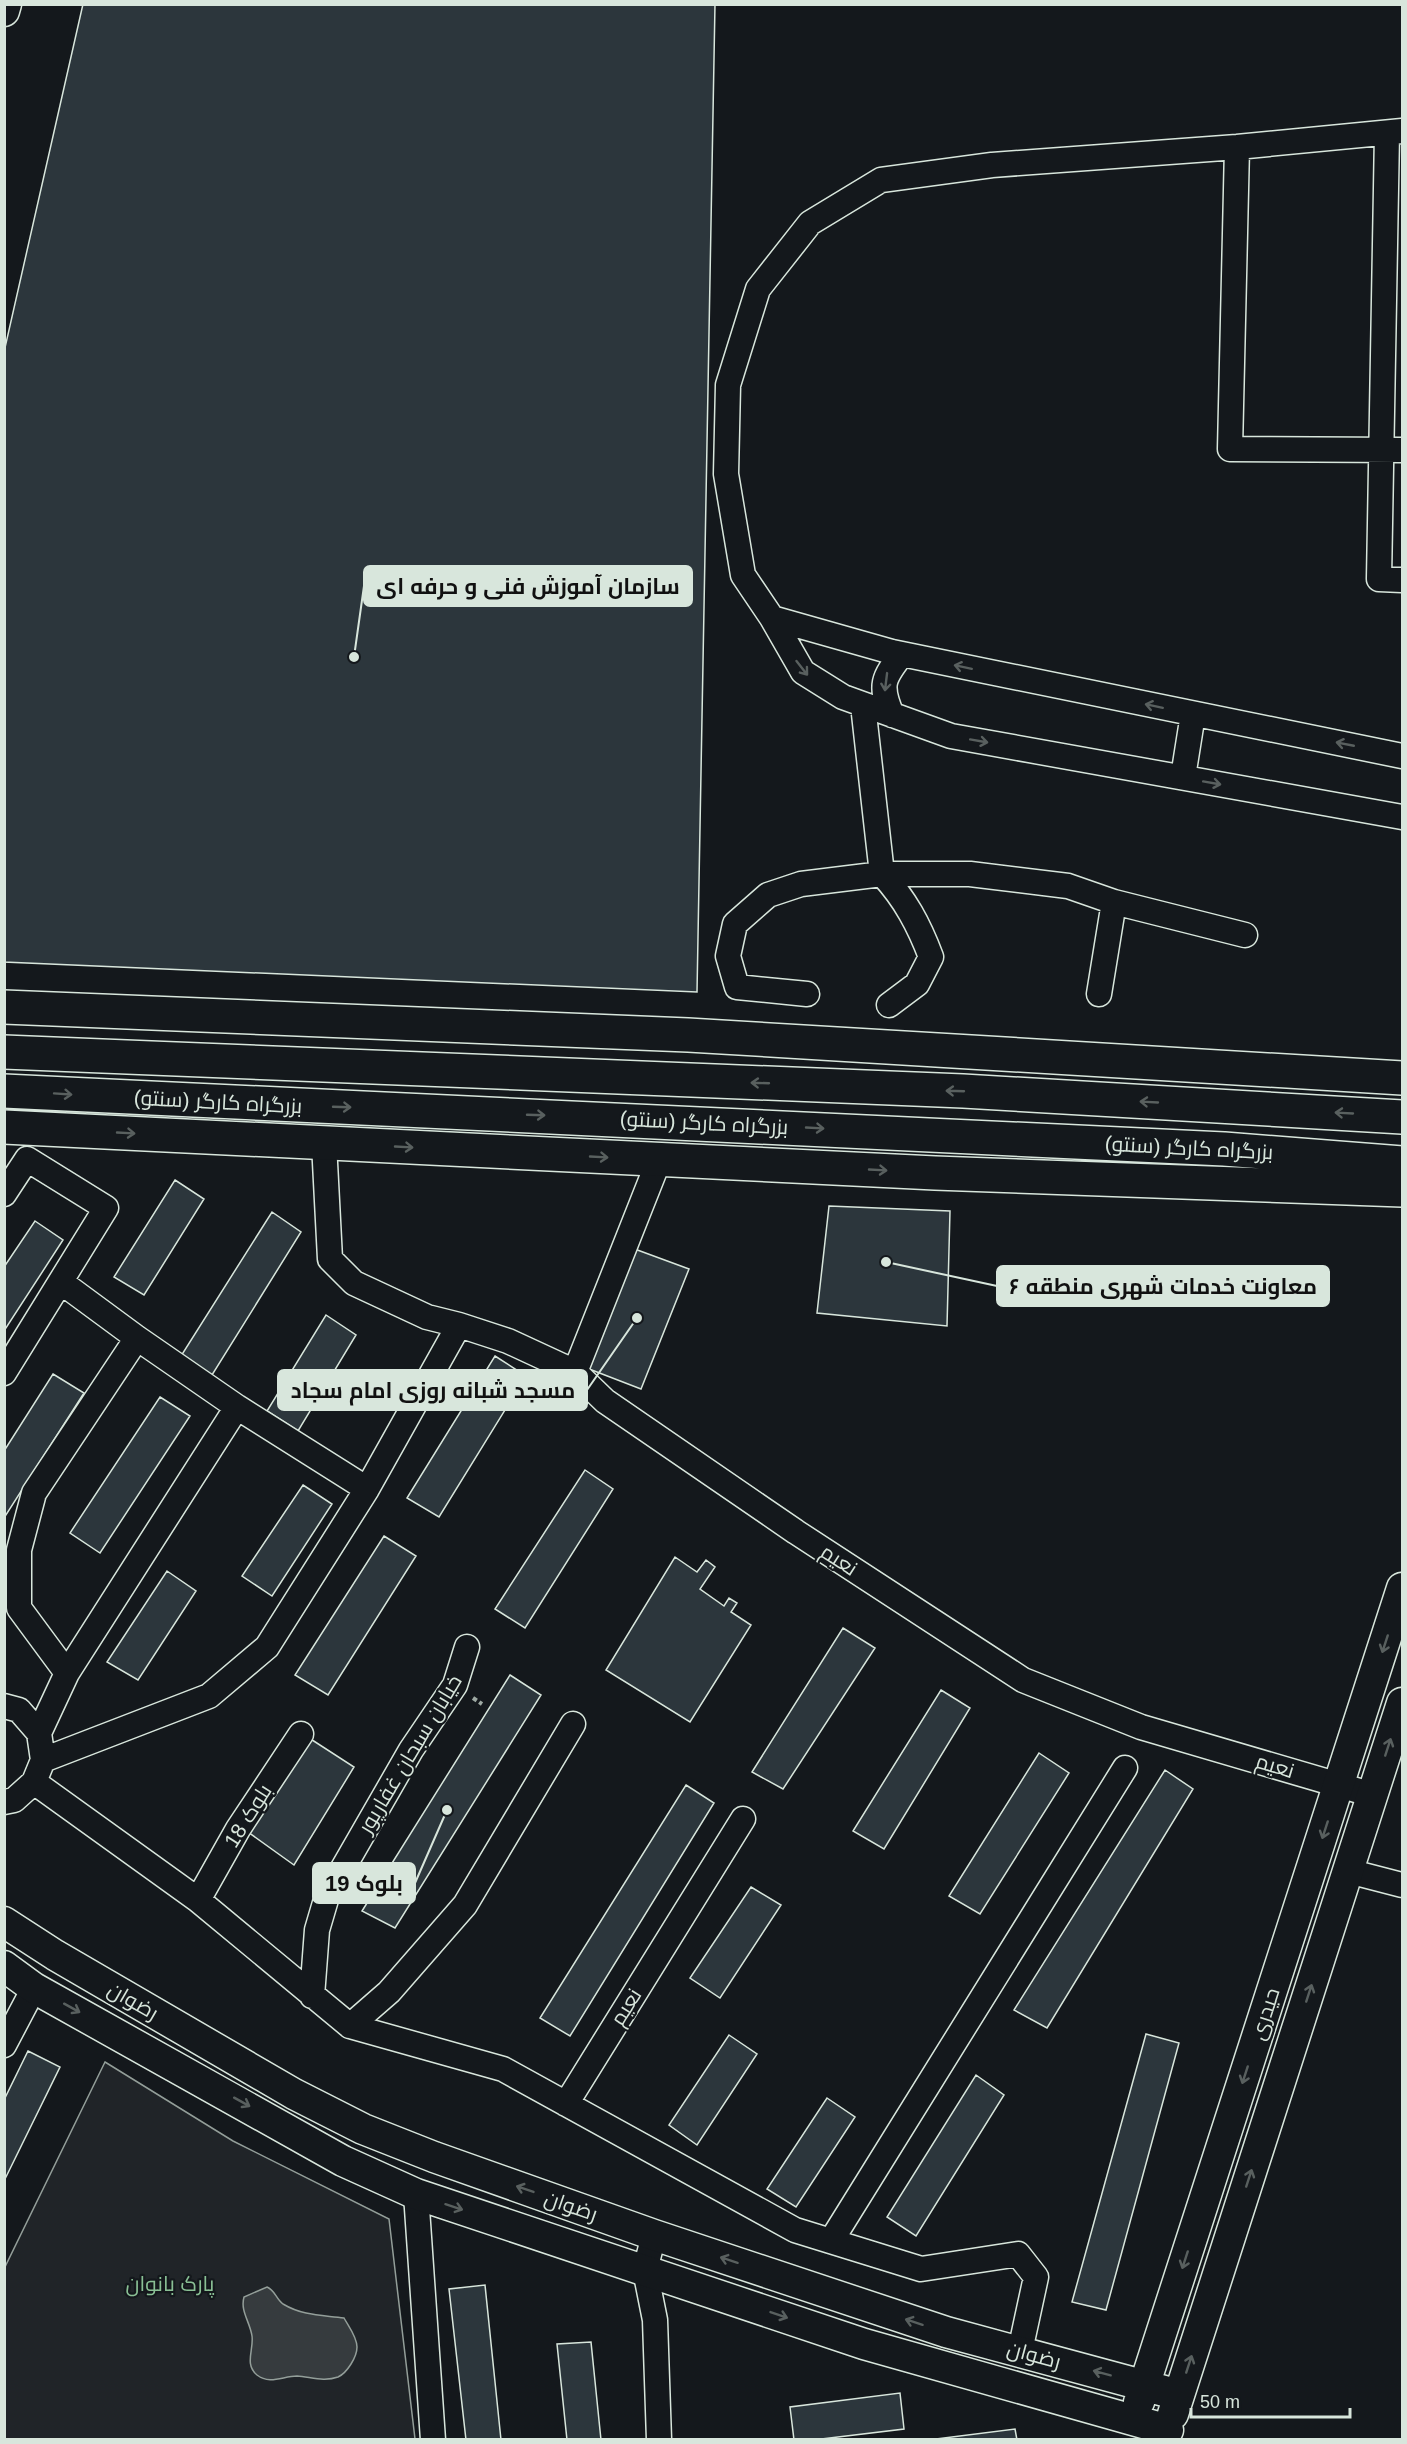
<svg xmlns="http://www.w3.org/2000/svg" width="1407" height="2444" viewBox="0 0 1407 2444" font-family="Arial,Cairo,sans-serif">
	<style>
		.green { fill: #202428; stroke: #939e99; stroke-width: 1.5 }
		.water { fill: #363b3e; stroke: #939e99; stroke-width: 1.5 }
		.building { fill: #2c363c; stroke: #d8e6dc; stroke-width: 1.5 }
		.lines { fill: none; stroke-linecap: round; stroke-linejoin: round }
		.minor-casing { stroke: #d8e6dc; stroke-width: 27 }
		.major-casing { stroke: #d8e6dc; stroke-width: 33 }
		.highway-casing { stroke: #d8e6dc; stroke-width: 36 }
		.path { stroke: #9da8a2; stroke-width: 4; stroke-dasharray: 4.5 3; stroke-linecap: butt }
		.minor { stroke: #14181c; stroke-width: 24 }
		.major { stroke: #14181c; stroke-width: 30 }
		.highway { stroke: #14181c; stroke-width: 33 }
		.oneway { stroke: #59605f }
		.labels { text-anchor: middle; stroke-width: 4.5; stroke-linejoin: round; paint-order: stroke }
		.street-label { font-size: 21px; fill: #d8e6dc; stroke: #14181c }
		.park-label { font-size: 21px; fill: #8ac095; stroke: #14181c }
		.leader { fill: none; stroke: #d8e6dc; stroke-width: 2 }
		.callout-dot { fill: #d8e6dc; stroke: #14181c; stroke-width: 2 }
		.callout { fill: #d8e6dc; stroke: #d8e6dc; stroke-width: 2 }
		.callout-label { font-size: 22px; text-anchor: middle; font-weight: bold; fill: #111 }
	</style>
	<rect width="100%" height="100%" fill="#14181c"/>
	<!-- green -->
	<path class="green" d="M105,2062l128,79 156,78 26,220h-410l-1,-170z"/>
	<!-- water -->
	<path class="water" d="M267,2287c8,3 9,12 16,17 20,12 39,11 61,14 5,9 13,19 13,29 0,10 -10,26 -19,30 -14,5 -27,0 -41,-1 -14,0 -27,9 -40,-1 -13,-11 -3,-25 -5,-39 -2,-14 -12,-25 -8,-39z"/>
	<!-- building -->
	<path class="building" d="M83,4h632l-18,988 -693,-30v-610z
		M175,1180l29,19 -60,96 -30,-18z
		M829,1206l121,5 -3,115 -130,-13z
		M272,1212l29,20 -89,143 -31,-19z
		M35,1221l28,19 -59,91v-64z
		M632,1248l57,21 -48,120 -57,-22z
		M326,1315l30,20 -58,96 -31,-20z
		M495,1356l31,20 -87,141 -32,-19z
		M53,1374l31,19 -80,125v-67z
		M160,1397l30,19 -90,137 -30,-20z
		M585,1470l28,19 -88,139 -30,-19z
		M303,1485l29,19 -60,92 -30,-20z
		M384,1536l32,20 -88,139 -33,-20z
		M675,1557l22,15 9,-12 9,7 -15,22 24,17 5,-8 8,5 -6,9 20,13 -61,97 -84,-52z
		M167,1571l29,20 -58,89 -31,-18z
		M843,1628l32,20 -92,141 -31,-17z
		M510,1675l31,20 -146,233 -33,-17z
		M941,1690l29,18 -86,141 -31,-18z
		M306,1736l48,31 -60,98 -46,-33z
		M1039,1753l30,20 -89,141 -31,-18z
		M1165,1770l28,19 -146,239 -33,-18z
		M686,1785l28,18 -144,233 -30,-18z
		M751,1887l30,18 -61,93 -30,-20z
		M1146,2034l33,9 -73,267 -34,-8z
		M729,2035l28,19 -60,91 -28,-20z
		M28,2051l32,16 -56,114v-81z
		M976,2075l28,20 -88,141 -29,-19z
		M827,2098l28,19 -59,90 -29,-18z
		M485,2285l16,155h-35l-17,-151z
		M591,2342l10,98h-34l-10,-96z
		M900,2393l4,36 -91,11h-19l-4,-33z
		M1015,2429l2,11h-89z"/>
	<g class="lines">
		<defs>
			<path id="minor" d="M1402,131l-165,16 -245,18 -111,15 -71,43 -52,66 -30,96 -2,89 17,101 29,43 31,54 40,25 108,39 451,81
				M1387,133l-8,446 23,1
				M1237,147l-7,302 172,1
				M772,618l120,34 510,104
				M892,715c-13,-30 -9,-37 10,-61
				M1183,777l10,-63
				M882,874h88l98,12 46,16 -15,92
				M882,874c23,25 37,51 49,83l-14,27 -28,21
				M1114,902l131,33
				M807,994l-70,-7 -9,-31 7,-32 33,-29 33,-11 81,-10 -19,-169
				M324,1143l6,116 24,24 73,34 32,8 49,16 67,31
				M659,1160l-84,212 30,29 191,131 227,148 118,47 232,68
				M4,1194l23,-35 79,49 -102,165
				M61,1282l76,56
				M67,1673l-48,-65v-58l15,-57 103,-155 100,69 130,82
				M4,1706l15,4 20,23 4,27 -9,22 -20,18 -10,2
				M39,1733l28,-60 170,-266
				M43,1760l166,-64 58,-49 100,-158 92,-164
				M34,1782l164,118 152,126 153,43 292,161 126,39 97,-15 18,23 -16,74
				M1348,1871l54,14
				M198,1900l40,-71 63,-95
				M312,1996l5,-66 10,-34 84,-146 44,-65 12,-38
				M350,2026l39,-34 76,-87 108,-181
				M4,2045l30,-57
				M566,2104l177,-285
				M416,2194l17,246
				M654,2235l-9,35 10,50 4,120
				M831,2241l294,-473"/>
			<path id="major" d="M4,11l2,-7
				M4,1922l51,33 239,139 69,35 71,28 220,78 292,97 233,63
				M4,1966l30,22 309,173 73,33 448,150 304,86
				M1139,2402l263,-814
				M1173,2414l229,-711"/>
			<path id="highway" d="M4,1007l684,28 714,43
				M4,1052l959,39 439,26
				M4,1091l1220,58 178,14
				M4,1127l931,46 467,17"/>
		</defs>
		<!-- minor casing -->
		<use href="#minor" class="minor-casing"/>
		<!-- major casing -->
		<use href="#major" class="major-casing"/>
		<!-- highway casing -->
		<use href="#highway" class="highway-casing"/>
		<!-- path -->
		<path class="path" d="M473,1698l9,6"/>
		<!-- minor -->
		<use href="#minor" class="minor"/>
		<!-- major -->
		<use href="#major" class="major"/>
		<!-- highway -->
		<use href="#highway" class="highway"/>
	</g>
	<!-- one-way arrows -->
	<defs><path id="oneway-shaft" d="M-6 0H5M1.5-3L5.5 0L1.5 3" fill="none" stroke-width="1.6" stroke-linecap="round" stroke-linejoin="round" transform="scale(1.5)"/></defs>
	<g class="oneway">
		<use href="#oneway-shaft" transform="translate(963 667) rotate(-168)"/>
		<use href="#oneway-shaft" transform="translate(802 668) rotate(52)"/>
		<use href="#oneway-shaft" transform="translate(886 682) rotate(97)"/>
		<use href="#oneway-shaft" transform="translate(1154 706) rotate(-168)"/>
		<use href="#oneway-shaft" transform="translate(979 741) rotate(10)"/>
		<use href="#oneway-shaft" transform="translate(1345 744) rotate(-169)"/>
		<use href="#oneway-shaft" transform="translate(1212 783) rotate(10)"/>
		<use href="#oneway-shaft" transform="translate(760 1083) rotate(-178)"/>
		<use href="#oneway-shaft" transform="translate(955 1091) rotate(-178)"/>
		<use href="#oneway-shaft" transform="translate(63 1094) rotate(4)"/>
		<use href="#oneway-shaft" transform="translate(1149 1102) rotate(-177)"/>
		<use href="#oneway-shaft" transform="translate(342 1107) rotate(2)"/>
		<use href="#oneway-shaft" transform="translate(1344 1113) rotate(-177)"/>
		<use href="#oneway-shaft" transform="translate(536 1115) rotate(2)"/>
		<use href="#oneway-shaft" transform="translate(815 1128) rotate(3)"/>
		<use href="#oneway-shaft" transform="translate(126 1133) rotate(3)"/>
		<use href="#oneway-shaft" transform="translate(404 1147) rotate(3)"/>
		<use href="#oneway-shaft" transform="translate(599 1157) rotate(3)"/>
		<use href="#oneway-shaft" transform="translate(878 1170) rotate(3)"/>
		<use href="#oneway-shaft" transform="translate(1385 1644) rotate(108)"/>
		<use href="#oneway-shaft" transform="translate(1388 1747) rotate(-72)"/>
		<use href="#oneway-shaft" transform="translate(1325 1830) rotate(108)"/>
		<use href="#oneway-shaft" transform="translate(1309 1993) rotate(-72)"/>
		<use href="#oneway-shaft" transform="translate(72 2008) rotate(29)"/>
		<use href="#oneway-shaft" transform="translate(1245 2075) rotate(108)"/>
		<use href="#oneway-shaft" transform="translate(242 2102) rotate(29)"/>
		<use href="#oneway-shaft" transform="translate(1249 2178) rotate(-72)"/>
		<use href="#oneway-shaft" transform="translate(525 2189) rotate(-161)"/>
		<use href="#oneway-shaft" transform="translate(454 2207) rotate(18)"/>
		<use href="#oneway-shaft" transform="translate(729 2260) rotate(-162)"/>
		<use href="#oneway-shaft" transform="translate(1185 2260) rotate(108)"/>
		<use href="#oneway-shaft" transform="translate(779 2315) rotate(19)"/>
		<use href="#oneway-shaft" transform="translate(914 2322) rotate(-162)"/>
		<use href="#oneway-shaft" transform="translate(1189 2364) rotate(-72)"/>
		<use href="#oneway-shaft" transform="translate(1102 2373) rotate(-165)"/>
	</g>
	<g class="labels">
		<!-- street labels -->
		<g class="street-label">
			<text transform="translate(218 1102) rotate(3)" y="7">بزرگراه کارگر (سنتو)</text>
			<text transform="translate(704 1123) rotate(3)" y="7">بزرگراه کارگر (سنتو)</text>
			<text transform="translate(1189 1148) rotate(3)" y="7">بزرگراه کارگر (سنتو)</text>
			<text transform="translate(839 1560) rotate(33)" y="7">نعیم</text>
			<text transform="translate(410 1754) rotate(-59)" y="7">خیابان سبحان غفارپور</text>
			<text transform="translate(1275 1766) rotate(17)" y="7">نعیم</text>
			<text transform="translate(248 1816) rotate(-58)" y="7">بلوک 18</text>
			<text transform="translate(133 2001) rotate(30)" y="7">رضوان</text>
			<text transform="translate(626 2007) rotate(-58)" y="7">نعیم</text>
			<text transform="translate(1265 2014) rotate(-72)" y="7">حیدری</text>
			<text transform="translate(571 2206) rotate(19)" y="7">رضوان</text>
			<text transform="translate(1034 2355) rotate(15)" y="7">رضوان</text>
		</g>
		<!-- park labels -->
		<g class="park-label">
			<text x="170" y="2291">پارک بانوان</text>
		</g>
	</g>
	<!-- callouts -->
	<path class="leader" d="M354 657L364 586M886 1262L997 1286M637 1318L587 1390M447 1810L415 1883"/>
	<g class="callout-dot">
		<circle cx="354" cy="657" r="6"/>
		<circle cx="886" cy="1262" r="6"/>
		<circle cx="637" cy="1318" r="6"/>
		<circle cx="447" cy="1810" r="6"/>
	</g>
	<g class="callout">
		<rect x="364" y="566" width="328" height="40" rx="6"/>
		<rect x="997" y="1266" width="332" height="40" rx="6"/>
		<rect x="278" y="1370" width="309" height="40" rx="6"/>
		<rect x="313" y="1863" width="102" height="40" rx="6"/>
	</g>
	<g class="callout-label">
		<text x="528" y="594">سازمان آموزش فنی و حرفه ای</text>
		<text x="1163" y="1294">معاونت خدمات شهری منطقه ۶</text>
		<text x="433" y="1398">مسجد شبانه روزی امام سجاد</text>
		<text x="364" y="1891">بلوک 19</text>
	</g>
	<!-- border -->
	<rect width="1407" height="2444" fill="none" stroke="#d8e6dc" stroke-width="12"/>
	<!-- scale -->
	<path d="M1191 2408v9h159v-9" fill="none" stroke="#d8e6dc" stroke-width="3"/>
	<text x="1200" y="2408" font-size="18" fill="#d8e6dc" stroke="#14181c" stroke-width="4.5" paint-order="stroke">50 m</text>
</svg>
